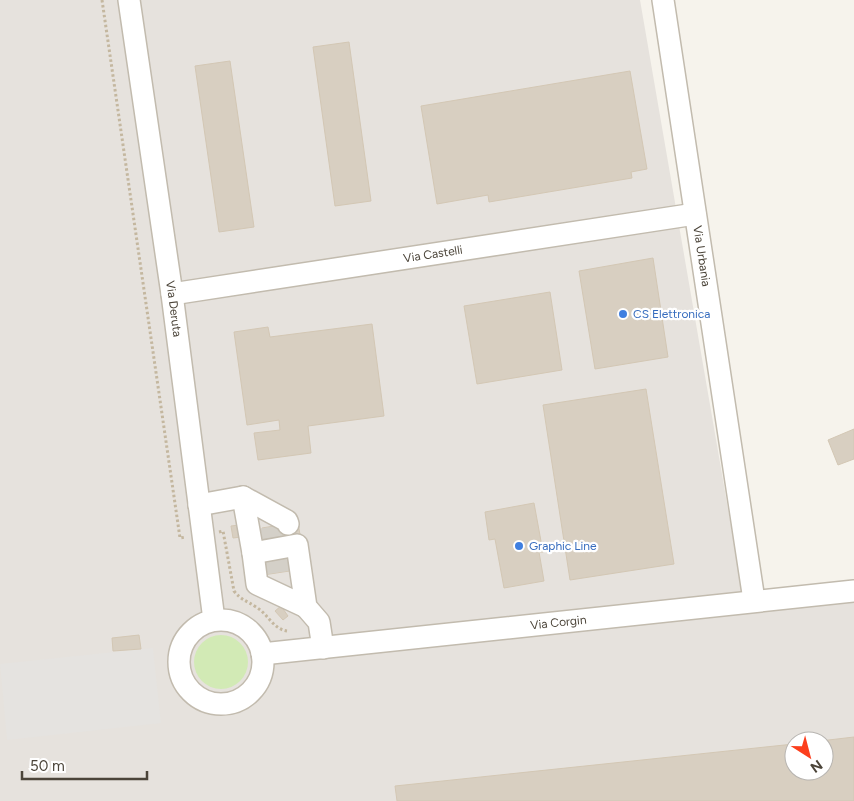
<svg xmlns="http://www.w3.org/2000/svg" width="854" height="801" viewBox="0 0 854 801" font-family="Figtree,sans-serif">
	<style>
		.industrial { fill: #e6e2dd; fill-rule: evenodd }
		.green { fill: #d2eab5 }
		.parking { fill: #e5e3e0 }
		.building { fill: #d8cfc1; stroke: #d3c7b4 }
		.lines { fill: none; stroke-linecap: round; stroke-linejoin: round }
		.minor-tunnel { stroke: #d4d0c8; stroke-width: 21; stroke-dasharray: 21 11; stroke-linecap: butt }
		.minor-casing { stroke: #c2bbae; stroke-width: 24 }
		.path { stroke: #c4b79f; stroke-width: 3; stroke-dasharray: 2.5 2.5; stroke-linecap: butt }
		.minor { stroke: #fff; stroke-width: 21 }
		.shop-dot { fill: #3f7fe0; stroke: #fff; stroke-width: 2 }
		.labels { text-anchor: middle; stroke-width: 4.5; stroke-linejoin: round; paint-order: stroke }
		.street-label { font-size: 12px; fill: #4b4439; stroke: #fff }
		.shop-label { font-size: 12px; fill: #366cbe; stroke: #fff; text-anchor: start }
	</style>
	<rect width="100%" height="100%" fill="#f6f3ec"/>
	<!-- industrial -->
	<path class="industrial" d="M0,0h640l106,613 108,-11v199h-854zM794,741h30v30h-30z"/>
	<!-- green -->
	<path class="green" d="M194 662a27 27 0 1 1 54 0a27 27 0 1 1-54 0Z"/>
	<!-- parking -->
	<path class="parking" d="M153,648l8,75 -154,17 -7,-76z"/>
	<!-- building -->
	<path class="building" d="M349,42l22,159 -36,5 -22,-159z
		M230,61l24,166 -35,5 -24,-166z
		M630,71l17,98 -16,3 1,6 -143,24 -1,-7 -51,9 -16,-98z
		M653,258l15,99 -73,12 -16,-98z
		M550,292l12,78 -85,14 -13,-78z
		M372,324l12,92 -76,10 3,27 -53,7 -4,-27 26,-3 -1,-10 -32,5 -13,-93 34,-5 2,10z
		M646,389l28,175 -104,16 -27,-175z
		M854,429v30l-16,6 -10,-25z
		M534,503l9,49h-4l5,29 -40,7 -9,-49 -6,1 -4,-28z
		M298,522l2,13 -36,6 -2,-13z
		M239,525l2,12 -8,1 -2,-12z
		M293,556l3,14 -33,5 -2,-14z
		M281,606l7,10 -5,4 -8,-9z
		M139,635l2,14 -28,2 -1,-13z
		M854,737v64h-457l-2,-15 399,-42v27h30v-30h-4z"/>
	<g class="lines">
		<!-- minor-tunnel -->
		<path class="minor-tunnel" d="M271,527l2,13
			M286,557l2,14
			M266,560l2,14"/>
		<defs>
			<g id="minor">
				<path id="s1" d="M129,0l43,294 42,326"/>
				<path id="s2" d="M663,0l91,600"/>
				<path id="s3" d="M172,294l523,-80"/>
				<path d="M243,497l44,24 1,3"/>
				<path d="M199,505l44,-8 10,56 44,-8 9,62 13,15 4,26"/>
				<path d="M253,553l4,31 49,23"/>
				<circle cx="221" cy="662" r="42"/>
				<path id="s4" d="M262,654l592,-63"/>
			</g>
		</defs>
		<!-- minor casing -->
		<use href="#minor" class="minor-casing"/>
		<!-- path -->
		<path class="path" d="M102,0l78,538 6,-1
			M219,532l4,-1 11,60c7,9 13,10 22,16 12,7 17,22 31,24"/>
		<!-- minor -->
		<use href="#minor" class="minor"/>
	</g>
	<!-- markers -->
	<g class="shop-dot">
		<circle cx="623" cy="314" r="5"/>
		<circle cx="519" cy="546" r="5"/>
	</g>
	<g class="labels">
		<!-- street labels -->
		<g class="street-label">
			<text dy="4" stroke="none"><textPath href="#s3" startOffset="264">Via Castelli</textPath></text>
			<text dy="4" stroke="none"><textPath href="#s2" startOffset="259">Via Urbania</textPath></text>
			<text dy="4" stroke="none"><textPath href="#s1" startOffset="312">Via Deruta</textPath></text>
			<text dy="4" stroke="none"><textPath href="#s4" startOffset="298">Via Corgin</textPath></text>
		</g>
		<!-- shop labels -->
		<g class="shop-label">
			<text x="633" y="318">CS Elettronica</text>
			<text x="529" y="550">Graphic Line</text>
		</g>
	</g>
	<!-- north arrow -->
	<g transform="translate(809 756) rotate(144)"><circle r="24" fill="#ffffff" stroke="#b7b4b0"/>
	<path d="M0-4L9 19L0 12L-9 19Z" fill="#fc3f1d"/>
	<text y="-8" font-size="14" font-weight="bold" text-anchor="middle" fill="#4b4439">N</text>
	</g>
	<!-- scale -->
	<path d="M22 771v8h125v-8" fill="none" stroke="#4b4439" stroke-width="2.5"/>
	<text x="30" y="771" font-size="15" fill="#4b4439" stroke="#ffffff" stroke-width="4" paint-order="stroke">50 m</text>
</svg>
